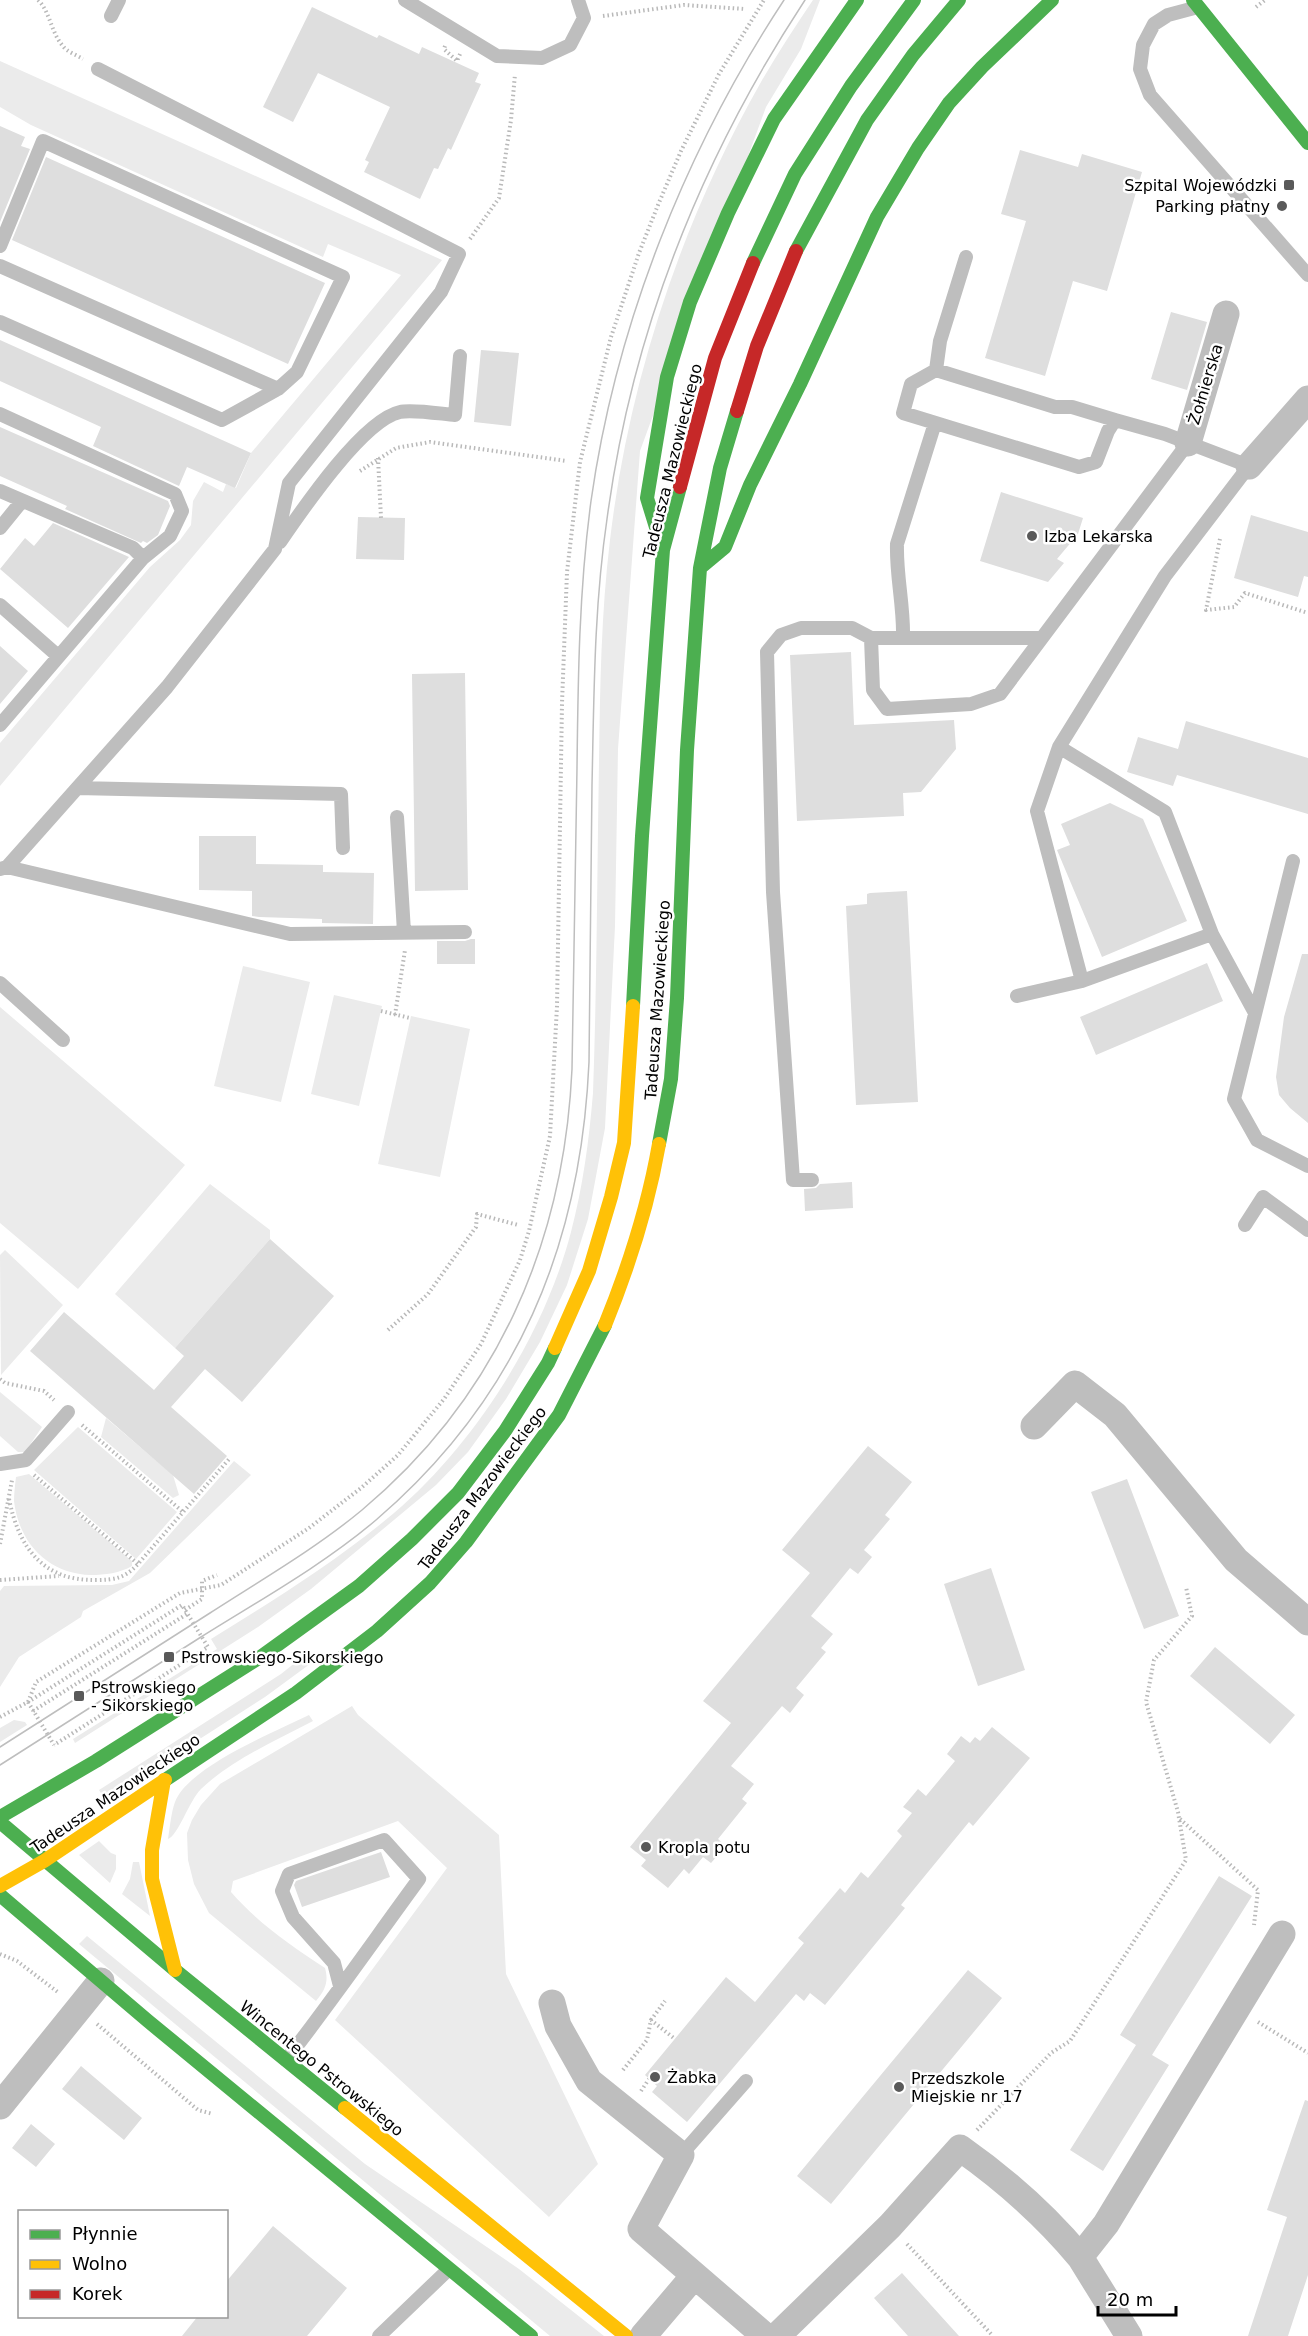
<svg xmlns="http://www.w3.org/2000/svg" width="1308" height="2336" viewBox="0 0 1308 2336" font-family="'DejaVu Sans',sans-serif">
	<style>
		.green { fill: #ebebeb }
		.building { fill: #dedede }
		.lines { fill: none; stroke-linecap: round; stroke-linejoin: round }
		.path { stroke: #b9b9b9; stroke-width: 4; stroke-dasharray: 1.5 3; stroke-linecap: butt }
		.lane { stroke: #bebebe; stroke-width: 14 }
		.street { stroke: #bebebe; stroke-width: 27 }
		.fast { stroke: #4caf50; stroke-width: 14 }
		.slow { stroke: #ffc107; stroke-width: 14 }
		.jam { stroke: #c62828; stroke-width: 14 }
		.tram { stroke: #bebebe; stroke-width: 1.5 }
		.poi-dot { fill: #595959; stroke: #fff; stroke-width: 2 }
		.labels { text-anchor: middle; stroke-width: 5; stroke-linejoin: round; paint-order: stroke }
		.poi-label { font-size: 16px; fill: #000; stroke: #fff; text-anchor: start }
		.street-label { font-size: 16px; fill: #000; stroke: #fff }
	</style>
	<rect width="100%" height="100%" fill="#fff"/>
	<!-- green -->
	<path class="green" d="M813,0h7l-19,49 -35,58 -126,344 -22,298 -3,177 -10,202 -17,91 -21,66 -27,57 -34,57 -38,53 -32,33 -125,104 -53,38 -183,116 -2,-4 144,-90 -6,-10c63,-39 126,-78 183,-126 81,-69 150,-178 177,-281 12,-46 18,-91 22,-139 4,-110 4,-220 6,-331 1,-74 2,-148 11,-222 19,-160 71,-317 151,-458 16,-28 34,-55 52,-82z
		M0,61l442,199 -442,526v-43l150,-176 30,-27 11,-15 2,-24 11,-19 19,10 3,-8 10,4 15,-35 150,-178 -73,-31 -5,13 -292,-132 -31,-18z
		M243,966l67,16 -29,120 -67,-16z
		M334,995l48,11 -23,100 -48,-12z
		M0,1007l185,158 -107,124 -78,-66z
		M411,1016l59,13 -30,148 -62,-13z
		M210,1184l60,46v9l-95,109 -60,-54z
		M5,1250l58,55 -62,70 -1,-120z
		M0,1392l42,35 -17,25h-7l-18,-16z
		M106,1418l67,57 6,20 -6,3 -72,-61z
		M78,1427l99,85 -41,47 -102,-89z
		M234,1461l17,14 -101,98 -67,38 -2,6 -62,40 -19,30v-96l4,-5 108,-1 17,-4z
		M29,1474l103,87v5c-12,7 -27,9 -41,9 -42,-1 -72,-31 -77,-74 0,-7 1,-16 2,-24z
		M306,1654l8,7 -49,36 -160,103 -6,-10 182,-116z
		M352,1706l6,9 141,120 7,139 92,190 -49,53 -214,-197 112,-152 -49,-47 -165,60 -2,11c27,31 59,53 94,76 4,14 0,22 -9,33l-107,-88 -15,-29 -6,-24 -1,-27 5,-13 9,-15 19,-21z
		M309,1715l4,6c-36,19 -82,39 -112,68 -12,12 -23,47 -33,50 2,-12 3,-26 7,-37 14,-36 100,-70 134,-87z
		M14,1720l11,2 2,3 -27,17v-14z
		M99,1841l12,12 5,2v14l-6,14 -31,-28z
		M133,1862h6l11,54 -28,-22 8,-15z
		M87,1936l278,228 154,105 85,67h-54l-471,-392z"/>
	<!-- building -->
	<path class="building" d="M312,7l65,31 2,-3 40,19 3,-7 57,26 -4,9 6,2 -30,66 -3,-2 -10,21 -4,-1 -14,31 -56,-27 5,-10 -4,-2 25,-53 -72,-34 -25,49 -30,-15z
		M0,126l25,11 -4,9 9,3 -30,73z
		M1020,150l58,17 4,-13 60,18 -35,119 -34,-10 -28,95 -60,-18 41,-137 -25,-7z
		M46,157l279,126 -37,81 -276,-124z
		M1171,312l36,10 -20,68 -36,-11z
		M0,340l251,113 -16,35 -48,-21 -8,19 -86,-40 8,-19 -101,-46z
		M481,350l38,3 -8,73 -37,-4z
		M0,427l168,74 2,5 -12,29 -11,8 -4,-2 -2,2 -76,-34 2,-3 -67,-30z
		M1001,492l82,26 -5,16 -21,25 7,4 -16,19 -68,-21z
		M1251,515l57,17v45l-4,-1 -6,21 -64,-19z
		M358,517l47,1 -1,42 -48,-1z
		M53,523l76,34 -61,71 -68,-59 25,-31 9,8z
		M0,646l28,25 -28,33z
		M851,652l3,73 100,-5 2,29 -35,43 -18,1 1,23 -107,5 -7,-166z
		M465,673l3,217 -53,1 -3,-217z
		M1186,721l122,37v56l-131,-39 -4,11 -46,-14 11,-35 40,12z
		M1110,803l33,16 44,102 -85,36 -45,-107 13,-5 -9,-21z
		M199,836h57v28l67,1v7l51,1 -1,51 -51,-1v-4l-63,-2 -7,-1v-25l-53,-1z
		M907,891l11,211 -62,3 -10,-199 21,-2v-10l3,-1z
		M471,939h4v25h-38v-23h28z
		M1302,954h6v169l-18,-15 -11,-13 -3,-18 8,-60z
		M1207,963l16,38 -127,54 -16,-38z
		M852,1182l1,26 -48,3 -1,-22 12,-1 4,-4z
		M270,1239l64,57 -92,106 -37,-33 -34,38 56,49 -33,38 -164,-143 34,-39 90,78 30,-34 -9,-8z
		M868,1446l44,36 -27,33 5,4 -26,31 8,7 -14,17 -8,-6 -39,48 22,18 -12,14 5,4 -30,36 8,7 -14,18 -8,-7 -51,60 23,18 -12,15 5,4 -29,36 8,7 -15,17 -8,-6 -14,17 -5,-5 -16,19 -27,-22 5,-6 -16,-13 101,-124 -28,-22 107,-128 -28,-23z
		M1127,1479l52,137 -35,13 -53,-137z
		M991,1568l34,102 -47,16 -34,-102z
		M1215,1647l80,68 -25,29 -80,-68z
		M992,1727l38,31 -57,68 -4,-4 -68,83 4,3 -80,97 -15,-12 -6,8 -8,-7 -109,128 -35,-30 5,-6 -12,-11 81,-98 29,25 49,-59 -6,-5 42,-50 5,5 16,-21 7,6 34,-42 -5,-5 15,-18 -9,-6 15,-18 8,7 29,-35 -8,-7 14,-18 9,7 5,-6 5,4z
		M381,1852l9,25 -88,30 -8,-22 2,-4z
		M1219,1876l33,20 -100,159 17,10 -66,106 -33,-21 66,-105 -16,-10z
		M968,1970l34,28 -171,206 -34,-28z
		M81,2066l61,52 -18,22 -62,-51z
		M1305,2100l3,1v174l-20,61h-40l39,-119 -20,-7z
		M31,2124l24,20 -19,23 -24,-19z
		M273,2226l74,62 -40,48h-125l16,-20h28v-34z
		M902,2273l57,63h-51l-34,-38z"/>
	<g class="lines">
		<!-- path -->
		<path class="path" d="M38,0c12,11 13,33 25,46 4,6 14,9 20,13
			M1256,7l9,-7
			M603,16l81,-11 61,4
			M445,46l-1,3 13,12 3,-7
			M470,239l29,-41 12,-78 4,-46
			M378,458l3,60
			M360,471l36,-23 34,-6 137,19
			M1220,539l-14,71 28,-3 11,-14 63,20
			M381,1011l29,7
			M395,1015l10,-65
			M388,1330l40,-36 48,-67 1,-13 41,11
			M0,1379l5,4 39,8 10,9
			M82,1425l101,87
			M34,1475l104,89
			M9,1499c10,49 34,82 87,81 19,0 29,-2 42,-16l92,-106
			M0,1544l12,-64
			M0,1580l59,-4
			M185,1610l17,-11v-18l15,-6
			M28,1702l8,-20 144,-89 41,-8 88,-57 52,-40 37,-33 46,-56 37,-55 39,-84 9,-29 21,-95 7,-130 5,-303 5,-131 13,-110 31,-125 28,-84 19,-48 23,-54 38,-77 45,-74
			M28,1702l26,43
			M33,1711l154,-97
			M0,1717l28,-15 154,-97 26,42 -154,98
			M1180,1819l78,71 -4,35
			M0,1954l17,7 42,32
			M651,2020l14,-19
			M1258,2022l50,31
			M97,2024l101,86 15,4
			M623,2070l24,-30 4,-20 24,19
			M641,2091l8,-12
			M977,2130l74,-77 19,-12 116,-181 -8,-48 -32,-110 8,-42 38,-44 -6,-29
			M907,2244l86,92"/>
		<!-- lane -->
		<path class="lane" d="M405,0l92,56 45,2 28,-13 14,-27 -6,-18
			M1198,7l-30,8 -14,9 -11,21 -3,24 10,26 158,180
			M111,16l8,-16
			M0,246l43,-105 300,136 -46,95 -19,17 -56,31 -222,-98
			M0,266l278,123
			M936,370l4,-29 26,-84
			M0,414l175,80 7,17 -12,25 -27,22 -143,167
			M0,491l133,57 10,10
			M0,528l22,-27
			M280,542c22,-32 83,-122 120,-130 12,-3 42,2 55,3l5,-59
			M0,605l58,51
			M871,638l2,52 14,19 84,-5 29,-10 188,-251
			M903,638c1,-32 -7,-62 -6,-94l38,-121
			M77,788l264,6 2,54
			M397,817l7,115
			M1293,861l-59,238 23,41 51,26
			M7,867l283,67 175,-2
			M0,869l7,-2 160,-180 108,-138 14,-66 152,-191 18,-38 -361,-185
			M1212,934l43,79
			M1082,981l-45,-170 22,-64 106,-171 84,-110 -84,-32 -50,-14 -7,11 -12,31 -17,5 -176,-54 8,-29 25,-14 119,37h17l43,13
			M0,983l63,57
			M1017,996l65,-15 130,-47 -47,-122 -106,-65
			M812,1180h-19l-20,-288 -6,-240 14,-17 20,-7h51l19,10h170
			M1245,1225l18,-28 45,33
			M0,1464l26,-4 42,-48
			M286,2060c46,-59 89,-121 133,-181l-35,-39 -95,34 -7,17 11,26 41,46 6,23
			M681,2155l65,-74
			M379,2336l69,-66"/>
		<!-- street -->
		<path class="street" d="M1188,443l38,-129
			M1249,466l59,-67
			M1034,1426l41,-42 40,31 121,145 72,62
			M552,2003l6,23 31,55 92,74 -40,74 124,107
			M0,2106l101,-125
			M643,2336l51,-60
			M777,2336l113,-110 70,-78c44,31 85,67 120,109
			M1129,2336l-49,-79 26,-33 176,-290"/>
		<!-- fast -->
		<path class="fast" d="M1193,0l115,143
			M796,251l71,-131 46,-65 46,-55
			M753,263l42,-89 56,-88 63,-86
			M663,550l-16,-52 20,-121 23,-75 38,-89 46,-94 83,-119
			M701,567l24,-20 25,-62 50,-101 77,-167 41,-69 31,-45 33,-36 70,-67
			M633,1006l9,-170 21,-286 17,-63
			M659,1144l12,-65 6,-81 10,-248 13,-182 20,-100 17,-57
			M165,1780l131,-87 81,-62 53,-48 36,-41 93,-127 46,-90
			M0,1817l96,-56 166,-105 97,-70 53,-47 46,-46 47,-62 43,-68 7,-15
			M0,1822l175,148 170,138
			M0,1895l148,126 383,315"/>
		<!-- slow -->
		<path class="slow" d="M605,1325c24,-59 43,-118 54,-181
			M555,1348l34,-77 22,-74 13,-54 9,-137
			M164,1780l-12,70v29l23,91
			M0,1886l44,-25 121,-81
			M345,2108l281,228"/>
		<!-- jam -->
		<path class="jam" d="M737,411l20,-65 39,-95
			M680,487l35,-129 38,-95"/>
		<!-- tram -->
		<path class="tram" d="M0,1747c70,-45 140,-89 210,-134 51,-33 105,-64 152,-103 135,-113 202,-267 210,-441 2,-100 4,-200 5,-301 1,-89 2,-178 14,-267 25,-177 95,-352 193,-501
			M0,1765c67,-43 134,-86 201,-128 59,-37 122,-72 175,-117 141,-121 205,-274 213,-458 1,-93 2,-185 3,-277 2,-89 2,-178 15,-266 25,-187 95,-362 198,-519"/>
	</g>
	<!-- markers -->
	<g class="poi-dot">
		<rect x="1283" y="179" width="12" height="12" rx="3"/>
		<circle cx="1282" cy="206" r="6"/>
		<circle cx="1032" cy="536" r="6"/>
		<rect x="163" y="1651" width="12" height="12" rx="3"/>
		<rect x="73" y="1690" width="12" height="12" rx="3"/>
		<circle cx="646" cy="1847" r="6"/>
		<circle cx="655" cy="2077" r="6"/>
		<circle cx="899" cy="2087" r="6"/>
	</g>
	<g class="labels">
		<!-- poi labels -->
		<g class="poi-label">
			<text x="1277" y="191" text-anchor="end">Szpital Wojewódzki</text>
			<text x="1270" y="212" text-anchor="end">Parking płatny</text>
			<text x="1044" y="542">Izba Lekarska</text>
			<text x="181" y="1663">Pstrowskiego-Sikorskiego</text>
			<text x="91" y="1693">Pstrowskiego<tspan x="91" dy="18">- Sikorskiego</tspan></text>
			<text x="658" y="1853">Kropla potu</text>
			<text x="667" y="2083">Żabka</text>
			<text x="911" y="2084">Przedszkole<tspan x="911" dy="18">Miejskie nr 17</tspan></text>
		</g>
		<!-- street labels -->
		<g class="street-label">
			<text transform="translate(1205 384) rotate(-73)" y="6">Żołnierska</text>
			<text transform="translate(672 461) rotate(-76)" y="6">Tadeusza Mazowieckiego</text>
			<text transform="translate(657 1000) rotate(-86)" y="6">Tadeusza Mazowieckiego</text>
			<text transform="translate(482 1488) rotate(-53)" y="6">Tadeusza Mazowieckiego</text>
			<text transform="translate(115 1793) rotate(-34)" y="6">Tadeusza Mazowieckiego</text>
			<text transform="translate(322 2068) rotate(39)" y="6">Wincentego Pstrowskiego</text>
		</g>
	</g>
	<!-- legend -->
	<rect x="18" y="2210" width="210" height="108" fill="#ffffff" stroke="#999999" stroke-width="1.5"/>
	<rect x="30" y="2230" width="30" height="9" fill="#4caf50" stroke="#999999" stroke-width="1.5"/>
	<text x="72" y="2240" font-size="18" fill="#000000">Płynnie</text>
	<rect x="30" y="2260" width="30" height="9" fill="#ffc107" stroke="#999999" stroke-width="1.5"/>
	<text x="72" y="2270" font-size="18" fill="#000000">Wolno</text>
	<rect x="30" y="2290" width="30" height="9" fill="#c62828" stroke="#999999" stroke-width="1.5"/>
	<text x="72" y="2300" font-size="18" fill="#000000">Korek</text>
	<!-- scale -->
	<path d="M1098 2306v9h78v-9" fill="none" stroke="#000000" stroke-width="3"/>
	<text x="1107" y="2306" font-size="18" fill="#000000" stroke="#ffffff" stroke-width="4.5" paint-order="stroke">20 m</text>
</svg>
